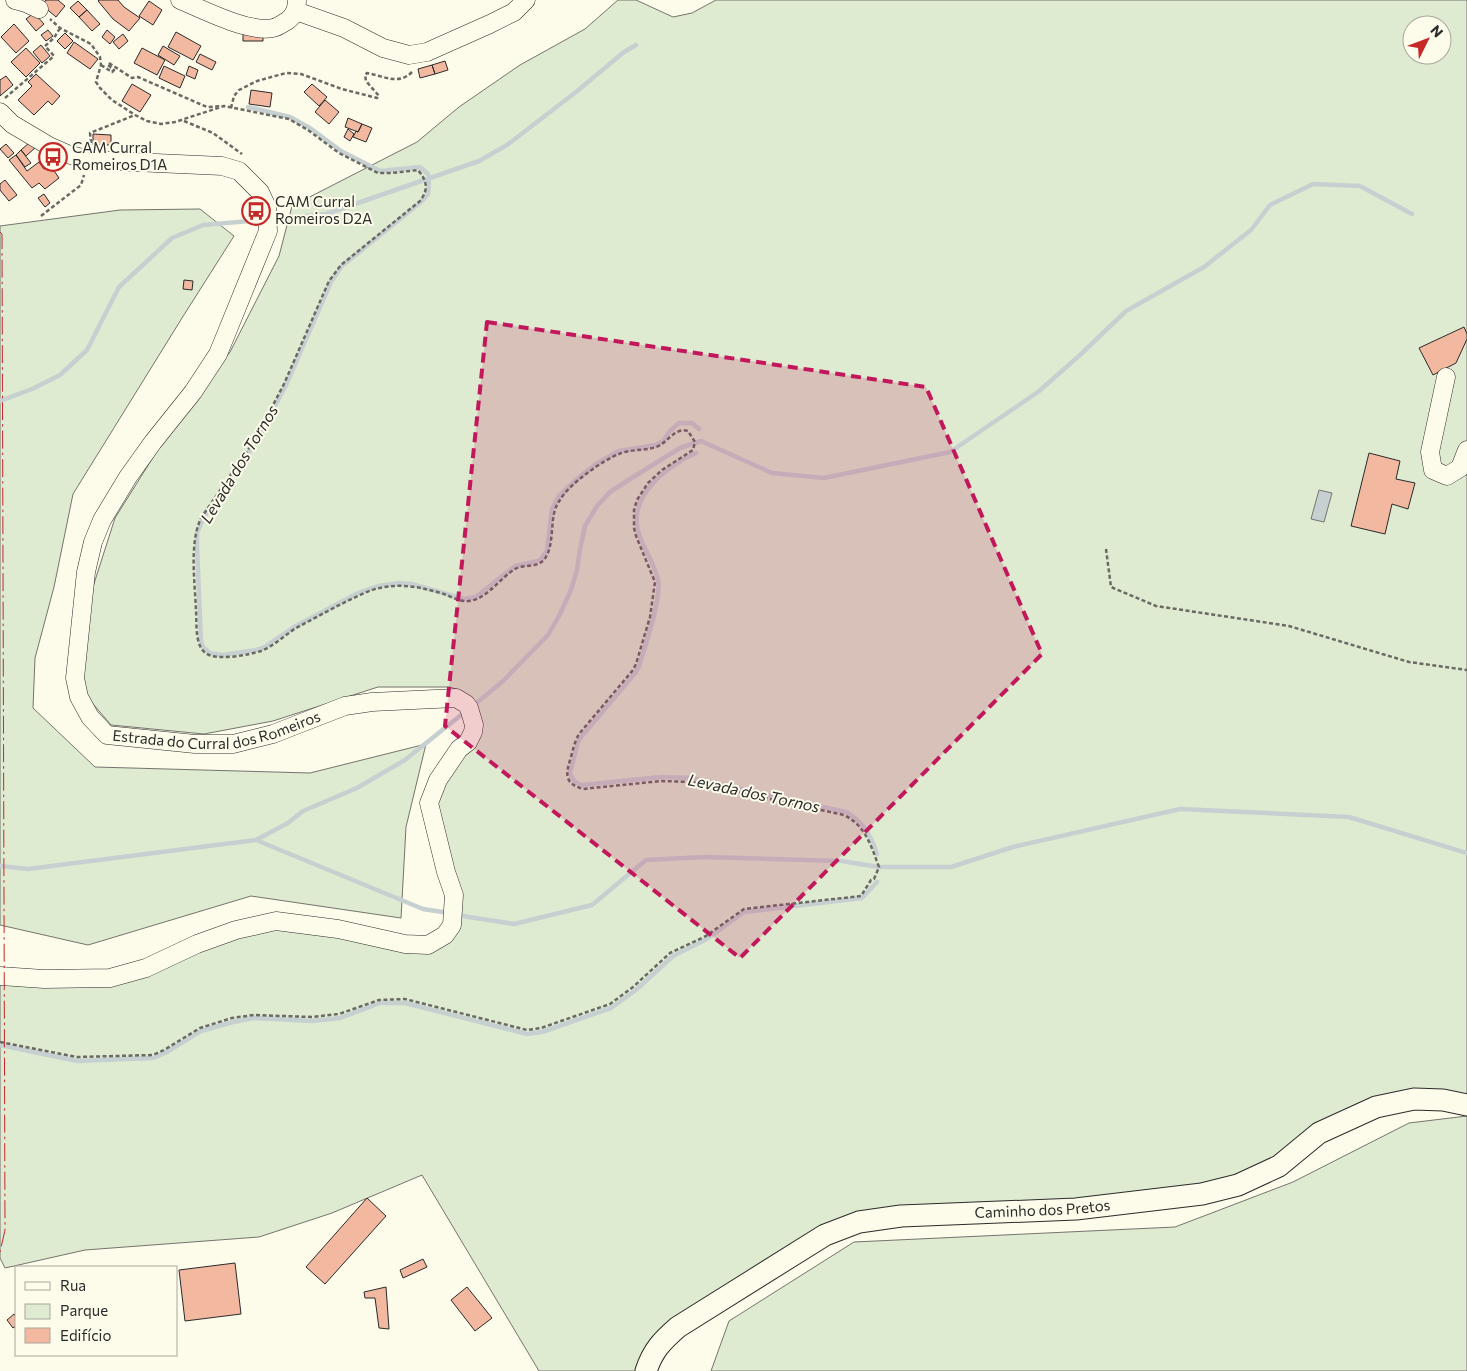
<svg xmlns="http://www.w3.org/2000/svg" width="1467" height="1371" viewBox="0 0 1467 1371" font-family="Commissioner,sans-serif">
	<style>
		.green { fill: #deebd1; stroke: #74746e; fill-rule: evenodd }
		.water { fill: #c7d0d0; stroke: #74746e }
		.lines { fill: none; stroke-linecap: round; stroke-linejoin: round }
		.stream { stroke: #c7d0d0; stroke-width: 4.5 }
		.building { fill: #f2b8a0; stroke: #2b2b2b }
		.minor-casing { stroke: #2b2b2b; stroke-width: 19 }
		.major-casing { stroke: #2b2b2b; stroke-width: 23 }
		.path { stroke: #6a6964; stroke-width: 2.5; stroke-dasharray: 4 2.5; stroke-linecap: butt }
		.minor { stroke: #fdfbea; stroke-width: 18 }
		.major { stroke: #fdfbea; stroke-width: 21 }
		.power { stroke: #c62828; stroke-width: 1; stroke-dasharray: 18 4 2.5 4; stroke-linecap: butt }
		.marked { fill: #c2185b; fill-opacity: 0.2; stroke: #c2185b; stroke-width: 4; stroke-dasharray: 10 6; stroke-linejoin: round }
		.labels { text-anchor: middle; stroke-width: 4; stroke-linejoin: round; paint-order: stroke }
		.poi-label { font-size: 15px; fill: #2b2b2b; stroke: #fdfbea; text-anchor: start }
		.street-label { font-size: 15px; fill: #2b2b2b; stroke: #fdfbea }
		.water-label { font-size: 16px; font-style: italic; fill: #2b2b2b; stroke: #fdfbea }
	</style>
	<rect width="100%" height="100%" fill="#fdfbea"/>
	<!-- green -->
	<path class="green" d="M618,0h18l37,17 19,-4 24,-13h751v1105l-91,2 -138,78 -337,31 -76,19 -113,71 -66,65h-107l-117,-196 -90,38 -73,24 -174,13 -80,18 -5,-10v-282l110,2 166,-57 152,24 24,-20 -23,-122 39,-62 -2,-42 -6,-9 -11,-3h-71l-105,34 -69,13 -93,-9 -29,-34 9,-98 24,-75 54,-86 61,-80 49,-96 13,-50 125,-64 42,-35 61,-42 65,-36zM1412,25h30v30h-30z
		M200,209l34,27 -52,82 -109,176 -19,93 -19,71 -2,50 62,59 215,6 116,-29 -20,83 -5,91 -150,-22 -163,49 -88,-20v-699l120,-16z
		M1467,1116v255h-756l18,-50 125,-79 321,-15 118,-45 116,-59z"/>
	<!-- water -->
	<path class="water" d="M1319,490l13,3 -8,29 -13,-3z"/>
	<g class="lines">
		<!-- stream -->
		<path class="stream" d="M248,107l42,10 20,11 31,23 39,20 40,-4 8,7
			M429,182l-1,12 -7,8 -79,64 -11,16 -45,103 -28,54 -55,80 -6,14v14l4,94 2,6 7,6 12,2 34,-5 7,-2 31,-21 64,-34 20,-7 21,-3 13,1 52,15 12,-2 39,-31 23,-5 4,-3 5,-8 5,-41 7,-13 18,-17 19,-15 23,-13 37,-6 7,-4 7,-10 9,-8h13l7,6
			M271,219l55,-5 153,-53 28,-16 69,-53 48,-40 12,-7
			M0,401l32,-12 28,-14 27,-25 32,-63 53,-49 31,-13 60,-5
			M696,453c-5,3 -12,5 -17,9 -26,16 -52,43 -39,75 5,14 15,28 18,43 4,17 -13,67 -19,86l-3,6 -54,64 -4,6 -8,31c2,7 6,11 13,12l78,-8 31,1 154,34c17,10 25,23 31,42
			M473,706l30,-25 45,-46 12,-21 11,-24 6,-20 3,-21 5,-23 12,-20 13,-14 20,-13 50,-31 21,-7 71,32 52,5 126,-26 88,-60 42,-37 46,-44 78,-44 47,-37 19,-25 43,-21 47,2 52,28
			M256,840l32,-17 15,-12 54,-23 48,-28 61,-49
			M0,866l28,3 228,-29 167,69 26,4
			M456,915l58,9 78,-19 54,-45 59,-3 136,4 38,6h72l62,-20 167,-38 169,8 118,36
			M0,1045l77,16 76,-3 12,-5 36,-22 32,-9 21,-4 58,3 28,-3 40,-15h25l122,31 15,-2 69,-24 25,-18 37,-34 34,-17 37,-27 118,-14 15,-16"/>
	</g>
	<!-- building -->
	<path class="building" d="M46,0h12l7,6 -9,11 -14,-12z
		M99,0h19l6,7 16,11 -11,13 -16,-12 -15,-18z
		M78,1l9,9 -8,7 -9,-9z
		M149,1l13,9 -9,15 -14,-9z
		M87,10l13,14 -8,7 -13,-14z
		M34,13l10,11 -8,7 -10,-12z
		M14,24l15,17 -13,12 -15,-16z
		M48,30l5,6 -7,5 -5,-6z
		M107,30l8,7 -5,7 -8,-7z
		M176,32l25,14 -8,14 -25,-13z
		M65,33l8,8 -8,8 -8,-8z
		M243,33h20v8h-20z
		M123,34l5,7 -9,8 -6,-7z
		M74,42l24,17 -8,10 -23,-16z
		M41,45l9,11 -8,7 -9,-11z
		M163,46l17,10 -6,9 -16,-10z
		M26,48l14,15 -14,14 -15,-15z
		M142,48l23,12 -8,15 -23,-12z
		M200,54l16,8 -4,8 -16,-8z
		M445,61l3,9 -13,4 -3,-9z
		M432,65l3,9 -15,4 -2,-9z
		M164,66l21,10 -5,12 -21,-10z
		M189,66l9,4 -3,9 -9,-4z
		M36,74l24,22 -8,9 -4,-4 -14,14 -16,-15 14,-14 -4,-4z
		M6,76l7,9 -13,11v-16z
		M132,84l19,11 -11,17 -18,-11z
		M312,84l15,13 -8,9 -15,-14z
		M251,90l21,3 -2,14 -21,-3z
		M325,100l14,12 -10,12 -14,-12z
		M348,118l14,6 -4,8 -13,-5z
		M362,124l10,4 -6,14 -13,-5 3,-6 2,1z
		M348,129l6,5 -4,7 -6,-4z
		M93,134l18,1v10h-18z
		M29,143l7,4 -10,9 -5,-6z
		M6,144l8,9 -6,5 -8,-9z
		M21,150l10,13 -6,4 -9,-12z
		M16,155l11,16 12,-9 5,7 6,-4 9,13 -14,11 -6,-6 -7,5 -23,-28z
		M5,180l12,15 -8,6 -9,-11v-6z
		M44,194l6,9 -5,4 -7,-9z
		M184,280l9,1 -1,9 -9,-1z
		M1464,327l3,7v5l-11,24 -23,12 -14,-27z
		M1369,453l31,8 -4,18 19,4 -7,26 -16,-5 -7,30 -34,-8z
		M367,1198l19,18 -61,68 -19,-17z
		M423,1259l4,8 -24,11 -3,-8z
		M235,1263l6,51 -56,7 -6,-51z
		M386,1287l3,42 -10,-1 -4,-30h-10l-1,-6z
		M467,1287l25,31 -17,13 -24,-31z
		M14,1314l2,3v9l-3,2 -6,-8z"/>
	<g class="lines">
		<defs>
			<g id="minor">
				<path d="M15,0l11,3 13,6"/>
				<path d="M180,0c24,10 68,33 93,28 5,-1 10,-5 14,-7 7,-5 10,-12 10,-21"/>
				<path d="M296,11l48,17 39,20 26,7 18,-3 63,-28 24,-12 12,-12"/>
				<path id="s1" d="M0,112l12,12 37,22 18,8 23,6 132,6 17,5 21,21 7,15 1,24 -50,123 -25,38 -40,50 -25,35 -26,43 -9,22 -7,30 -11,106 4,19 11,20 17,18 88,9h38l40,-10 72,-28 27,-4 84,-4 10,6 3,4 5,17 -1,7 -5,10 -9,7 -21,31 -9,23 17,69 8,23 -2,30 -7,10 -17,10 -23,-1 -67,-15 -62,-8 -40,9 -39,14 -51,24 -36,10 -66,1 -44,-3"/>
				<path d="M1446,377l-16,75 3,18 14,6 13,-8 7,-18"/>
			</g>
			<g id="major">
				<path id="s2" d="M646,1371c7,-21 16,-30 32,-44l147,-92 34,-13 42,-6 175,-7 126,-15 36,-9 41,-19 40,-33 57,-26 38,-8 29,1 24,5"/>
			</g>
		</defs>
		<!-- minor casing -->
		<use href="#minor" class="minor-casing"/>
		<!-- major casing -->
		<use href="#major" class="major-casing"/>
		<!-- path -->
		<path class="path" d="M109,63l23,15 6,-1 62,27 7,3 17,-1
			M101,65l11,7 2,-2 -6,-5 1,-2
			M5,98l49,-42 -9,-10 9,-8 6,-10
			M231,108l3,-12 5,-6 18,-9 29,-8 15,1 41,15 35,9 2,-2 -13,-15 -1,-6 2,-2c17,3 32,13 46,-2
			M184,121l29,12 29,21
			M91,143l-1,-10 45,-18
			M41,216l40,-31 3,-10
			M1106,549l5,38 45,19 133,20 120,36 58,8
			M0,1042l77,15 76,-2 11,-5 36,-22 32,-10 22,-3 58,2 27,-3 40,-14 26,-1 122,31 14,-2 69,-24 23,-17 37,-34 36,-17 38,-27 117,-13 10,-16 3,-1 5,-12c-8,-21 -13,-41 -35,-52l-152,-33 -31,-1 -78,8c-20,-6 -17,-16 -12,-32 2,-8 4,-16 8,-23l54,-64 3,-6 14,-47 5,-35 -19,-46 -2,-8v-18l3,-10 11,-17 14,-13 31,-20 2,-8 -7,-11c-14,-4 -20,12 -32,16 -12,4 -26,2 -37,7 -16,6 -51,31 -59,46 -2,3 -4,6 -5,10 -5,14 0,44 -15,53 -7,4 -18,2 -25,6 -15,9 -28,30 -46,32 -9,1 -17,-4 -25,-7 -29,-9 -56,-13 -84,1 -22,10 -43,22 -64,33 -11,7 -22,18 -35,23 -12,4 -40,9 -52,4 -15,-6 -12,-31 -13,-44 -1,-29 -7,-67 5,-93l55,-80 28,-54 45,-103 12,-16 79,-64c9,-12 7,-20 -2,-31l-26,3h-14l-39,-20 -31,-23 -19,-11 -65,-13 -49,16 -14,2 -14,-3 -12,-6 -23,-15 -12,-12 -4,-6 5,-17 -1,-8 -9,-13 -31,-16 -10,-9"/>
		<!-- minor -->
		<use href="#minor" class="minor"/>
		<!-- major -->
		<use href="#major" class="major"/>
		<!-- power -->
		<path class="power" d="M0,232l2,2 3,996 -5,22"/>
	</g>
	<!-- marked area -->
	<path class="marked" d="M487,322l439,65 116,267 -302,304 -295,-232z"/>
	<!-- icons -->
	<defs>
		<symbol id="bus-ring" viewBox="-11 -11 22 22"><circle r="9.5" fill="#fdfbea" stroke="#c62828" stroke-width="1.5"/><path d="M-5-6H5V4H4V6H2V4H-2V6H-4V4H-5ZM-3.5-4V0h7V-4ZM-3.5 1.2v1.5H-2V1.2ZM2 1.2v1.5H3.5V1.2Z" fill="#c62828"/></symbol>
	</defs>
	<g fill-rule="evenodd">
		<use href="#bus-ring" x="37" y="141" width="32" height="32"/>
		<use href="#bus-ring" x="240" y="195" width="32" height="32"/>
	</g>
	<g class="labels">
		<!-- poi labels -->
		<g class="poi-label">
			<text x="72" y="153">CAM Curral<tspan x="72" dy="17">Romeiros D1A</tspan></text>
			<text x="275" y="207">CAM Curral<tspan x="275" dy="17">Romeiros D2A</tspan></text>
		</g>
		<!-- street labels -->
		<g class="street-label">
			<text dy="5" stroke="none"><textPath href="#s1" startOffset="999">Estrada do Curral dos Romeiros</textPath></text>
			<text dy="5" stroke="none"><textPath href="#s2" startOffset="449">Caminho dos Pretos</textPath></text>
		</g>
		<!-- water labels -->
		<g class="water-label">
			<text transform="translate(239 464) rotate(-59)" y="6">Levada dos Tornos</text>
			<text transform="translate(754 793) rotate(12)" y="6">Levada dos Tornos</text>
		</g>
	</g>
	<!-- legend -->
	<rect x="15" y="1266" width="162" height="90" fill="#fdfbea" stroke="#a9a89e"/>
	<rect x="25" y="1282" width="25" height="8" fill="#fdfbea" stroke="#a9a89e"/>
	<text x="60" y="1291" font-size="15" fill="#2b2b2b">Rua</text>
	<rect x="25" y="1304" width="25" height="15" fill="#deebd1" stroke="#a9a89e"/>
	<text x="60" y="1316" font-size="15" fill="#2b2b2b">Parque</text>
	<rect x="25" y="1328" width="25" height="15" fill="#f2b8a0" stroke="#a9a89e"/>
	<text x="60" y="1341" font-size="15" fill="#2b2b2b">Edifício</text>
	<!-- north arrow -->
	<g transform="translate(1427 40) rotate(48)"><circle r="24" fill="#fdfbea" stroke="#a9a89e"/>
	<path d="M0-4L9 19L0 12L-9 19Z" fill="#c62828"/>
	<text y="-8" font-size="14" font-weight="bold" text-anchor="middle" fill="#2b2b2b">N</text>
	</g>
</svg>
